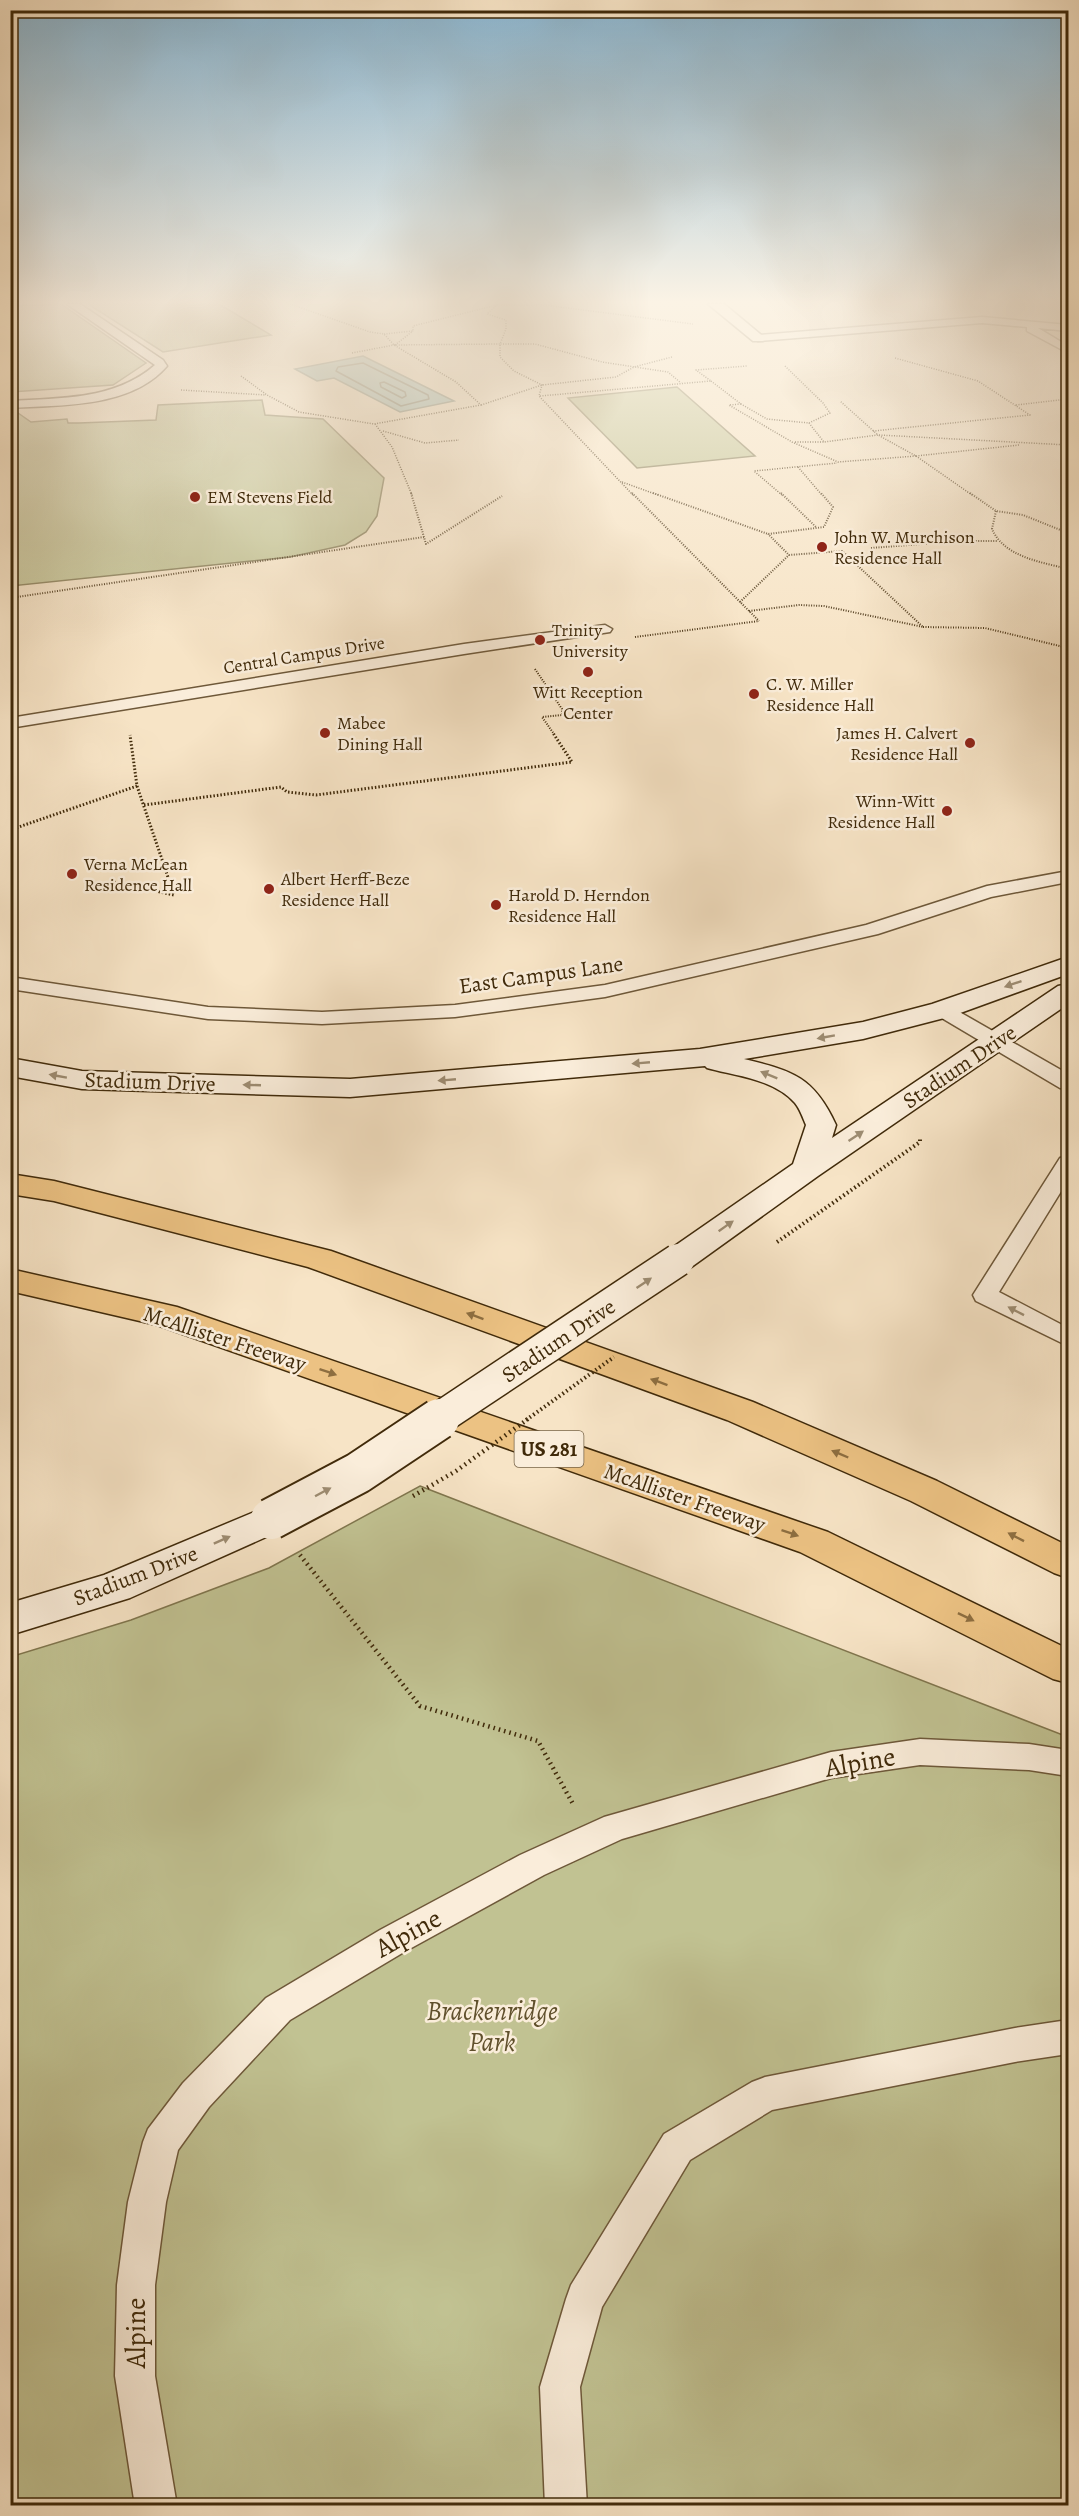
<svg xmlns="http://www.w3.org/2000/svg" width="1079" height="2516" viewBox="0 0 1079 2516" font-family="Alegreya,serif">
	<style>
		.green { fill: #c1c292; stroke: #80764e; stroke-width: 1.5 }
		.water { fill: #9dbeb8; stroke: #788372; stroke-width: 1.5 }
		.lines { fill: none; stroke-linecap: round; stroke-linejoin: round }
		.shore { stroke: #6e7461; stroke-width: 1.5 }
		.service-casing { stroke: #6e5839; stroke-width: 3 }
		.minor-casing { stroke: #6e5839; stroke-width: 3 }
		.secondary-casing { stroke: #402a0a; stroke-width: 3 }
		.motorway-casing { stroke: #402a0a; stroke-width: 3 }
		.path-far4 { stroke: #402a0a; stroke-width: 1.5; stroke-dasharray: 1 1.5; stroke-linecap: butt }
		.path-far3 { stroke: #402a0a; stroke-width: 2; stroke-dasharray: 1 1.5; stroke-linecap: butt }
		.path-far2 { stroke: #402a0a; stroke-width: 3; stroke-dasharray: 1.5 2; stroke-linecap: butt }
		.path-far1 { stroke: #402a0a; stroke-width: 4; stroke-dasharray: 1.5 3; stroke-linecap: butt }
		.path { stroke: #402a0a; stroke-width: 4.5; stroke-dasharray: 1.5 4; stroke-linecap: butt }
		.service { fill: #faedda; fill-rule: evenodd }
		.minor { fill: #faedda; fill-rule: evenodd }
		.secondary { fill: #faedda; fill-rule: evenodd }
		.motorway { fill: #ecc283; fill-rule: evenodd }
		.secondary-bridge-far1-casing { stroke: #402a0a; stroke-width: 35; stroke-linecap: butt }
		.secondary-bridge-casing { stroke: #402a0a; stroke-width: 44; stroke-linecap: butt }
		.path-bridge-far1 { stroke: #402a0a; stroke-width: 4; stroke-dasharray: 1.5 3; stroke-linecap: butt }
		.path-bridge { stroke: #402a0a; stroke-width: 4.5; stroke-dasharray: 1.5 4; stroke-linecap: butt }
		.secondary-bridge-far1 { stroke: #faedda; stroke-width: 32 }
		.secondary-bridge { stroke: #faedda; stroke-width: 40 }
		.oneway { fill: #9d8c72 }
		.oneway2 { fill: #8d6e40 }
		.poi-dot { fill: #8f2418; stroke: #faedda; stroke-width: 2 }
		.labels { text-anchor: middle; stroke-width: 5; stroke-linejoin: round; paint-order: stroke }
		.far-poi-label { font-size: 18px; fill: #402a0a; stroke: #faedda; text-anchor: start }
		.far-street-label { font-size: 18px; fill: #402a0a; stroke: #faedda }
		.shield { fill: #faedda; stroke: #786448; stroke-width: 1.5 }
		.shield-label { font-size: 21px; font-weight: bold; fill: #402a0a }
		.street-label { font-size: 22px; fill: #402a0a; stroke: #faedda }
		.near-street-label { font-size: 27px; fill: #402a0a; stroke: #faedda }
		.near-park-label { font-size: 27px; font-style: italic; fill: #60502c; stroke: #faedda }
	</style>
	<rect width="100%" height="100%" fill="#f7e4c6"/>
	<filter id="stains"><feTurbulence type="fractalNoise" baseFrequency=".00333" numOctaves="4"/><feColorMatrix values="0 0 0 0 .2 0 0 0 0 .09 0 0 0 0 .02 0 0 0 .5 -.17"/></filter>
	<radialGradient id="worn" r=".72"><stop offset=".6" stop-color="#630" stop-opacity="0"/><stop offset="1" stop-color="#630" stop-opacity=".3"/></radialGradient>
	<!-- green -->
	<path class="green" d="M61,304l85,59 -33,22 -102,7v-86z
		M88,304h131l52,31 -108,17z
		M677,387l78,69 -118,12 -69,-70z
		M262,400l3,15 58,4 61,59 -7,38 -11,16 -21,13 -55,12 -279,29v-172l7,-1 13,9 36,-3 1,4h11l77,-3 2,-15z
		M420,1486l648,251v768h-1057l-1,-848 121,-37 138,-52z"/>
	<!-- water -->
	<path class="water" d="M363,356l91,45 -54,11 -66,-34 -17,3 -22,-12z"/>
	<g class="lines">
		<!-- shore -->
		<path class="shore" d="M363,363l65,32 1,4 -28,7 -65,-35 2,-4z
			M384,382l21,10 1,4 -4,2 -21,-11 -1,-4z"/>
		<defs>
			<path id="service" d="M67,304h13l83,56 4,6c-36,42 -106,39 -157,42v-7c51,-3 105,-1 145,-36z
				M982,317l86,8v6l-30,-3 30,18v7l-41,-22v-4l-45,-4 -224,18 -5,-3 5,-3z
				M605,625l7,4 -2,3 -146,22 -454,74v-10l454,-74z
				M1068,871v11l-77,15 -113,37 -273,63 -150,20 -133,7 -114,-5 -198,-30v-12l198,30 114,5 133,-7 150,-20 261,-60 121,-39z
				M942,1004l7,2 119,68v15l-8,-1 -125,-74 -3,-4 3,-4z
				M1068,1156v24l-69,112 69,36v18l-92,-45 -3,-6 87,-137z
				M920,1739l109,5 39,6v26l-39,-6 -109,-5 -89,13 -209,61 -78,36 -140,77 -114,68 -81,87 -31,43 -12,52 -11,83v91l22,130h-42l-20,-130 2,-91 11,-83 15,-60 5,-13 35,-46 83,-85 114,-68 140,-75 84,-38 227,-65z
				M1068,2020v34l-53,8 -243,48 -82,50 -88,147 -22,80 7,119h-42l-5,-119 26,-88 5,-14 93,-151 88,-52 13,-5 250,-49z"/>
			<path id="minor" d="M708,304h16l41,34 -2,3h-10z"/>
			<path id="secondary" d="M1068,957v17l-116,42 -89,23 -119,20c49,12 70,18 92,66l-4,13 226,-152 10,-2v20l-250,172 -128,92 -12,3 -12,-3 -5,-8 5,-8 127,-88 13,-39c-3,-7 -6,-16 -11,-22 -21,-24 -59,-27 -88,-35l-2,-2 -355,31 -268,-8 -72,-13v-18l72,13 268,8 350,-30 163,-27 69,-18z
				M271,1505l13,4 6,10 -6,10 -154,69 -120,37v-32l94,-28z"/>
			<path id="motorway" d="M10,1174l44,7 277,70 422,151 184,79 131,65v32l-14,-5 -143,-72 -184,-81 -419,-153 -254,-66 -44,-7z
				M10,1269l167,38 651,225 240,117v34l-15,-4 -253,-127 -643,-227 -147,-34z"/>
		</defs>
		<!-- service casing -->
		<use href="#service" class="service-casing"/>
		<!-- minor casing -->
		<use href="#minor" class="minor-casing"/>
		<!-- secondary casing -->
		<use href="#secondary" class="secondary-casing"/>
		<!-- motorway casing -->
		<use href="#motorway" class="motorway-casing"/>
		<!-- path-far4 -->
		<path class="path-far4" d="M536,304l157,20
			M384,334l29,-3v-5l84,-21h40
			M395,345l18,-14
			M352,353l42,-8 106,-1 6,-15v-9l-19,-6 11,-10
			M241,376l26,19 32,17 75,12 107,-19 -25,-23 -62,-37 -10,-11 -14,-2 -80,-28
			M711,381l30,23 26,15 42,4 21,-10 -7,-10 -38,-37
			M181,390l85,5
			M540,396l171,-15 -15,-11 51,-4
			M741,404l-12,1 63,37 46,20 78,-6 -38,-21
			M481,405l61,-20 74,-8 18,-10 38,-10
			M1016,405l52,-6
			M809,423l15,19 54,-7 -38,-34
			M375,424l17,23 20,48
			M383,431l42,12 34,-3
			M873,431l157,-16 -52,-34 -83,-23
			M879,435l189,10
			M795,442h29
			M916,456l56,39
			M916,456l103,-11
			M798,467l24,28
			M622,482l36,13
			M633,495l-94,-99 3,-11 -28,-14 -14,-14v-13h35l67,18 66,10 13,11
			M782,495l-28,-24 83,-8"/>
		<!-- path-far3 -->
		<path class="path-far3" d="M411,493l15,51 76,-48
			M632,493l127,128
			M653,493l115,41 56,-7 9,-20 -12,-14
			M781,493l35,34
			M970,493l26,18 27,4 45,18
			M996,511l-4,18c12,28 49,33 76,40
			M871,548l91,-7h35
			M10,598l414,-61
			M740,602l49,-47
			M749,611l50,-6 25,1 99,21 -81,-76 -53,4 -21,-21
			M923,627l62,1 83,20
			M635,637l124,-16
			M535,669l27,40v6l-20,2 12,17"/>
		<!-- path-far2 -->
		<path class="path-far2" d="M144,805l137,-18 6,5 29,3 256,-33 -19,-29
			M10,830l127,-44 -7,-51
			M114,882l60,13 -37,-109"/>
		<!-- path-far1 -->
		<path class="path-far1" d="M777,1242l143,-100v-4"/>
		<!-- path -->
		<path class="path" d="M300,1555l120,151 118,35 35,63"/>
		<!-- service -->
		<use href="#service" class="service"/>
		<!-- minor -->
		<use href="#minor" class="minor"/>
		<!-- secondary -->
		<use href="#secondary" class="secondary"/>
		<!-- motorway -->
		<use href="#motorway" class="motorway"/>
		<defs>
			<path id="secondary-bridge-far1" d="M437,1420l241,-160"/>
			<path id="secondary-bridge" d="M271,1519l87,-46 81,-54"/>
		</defs>
		<!-- secondary-bridge-far1 casing -->
		<use href="#secondary-bridge-far1" class="secondary-bridge-far1-casing"/>
		<!-- secondary-bridge casing -->
		<use href="#secondary-bridge" class="secondary-bridge-casing"/>
		<!-- path-bridge-far1 -->
		<path class="path-bridge-far1" d="M526,1420l88,-63"/>
		<!-- path-bridge -->
		<path class="path-bridge" d="M413,1496l43,-25 72,-52"/>
		<!-- secondary-bridge-far1 -->
		<use href="#secondary-bridge-far1" class="secondary-bridge-far1"/>
		<!-- secondary-bridge -->
		<use href="#secondary-bridge" class="secondary-bridge"/>
	</g>
	<!-- one-way arrows -->
	<defs><path id="oneway-solid" d="M-6-.8H1V-3.2L6.5 0L1 3.2V.8H-6Z" transform="scale(1.5)"/></defs>
	<g class="oneway">
		<use href="#oneway-solid" transform="translate(1013 984) rotate(161)"/>
		<use href="#oneway-solid" transform="translate(826 1037) rotate(170)"/>
		<use href="#oneway-solid" transform="translate(641 1063) rotate(175)"/>
		<use href="#oneway-solid" transform="translate(769 1075) rotate(-158)"/>
		<use href="#oneway-solid" transform="translate(58 1076) rotate(-170)"/>
		<use href="#oneway-solid" transform="translate(447 1080) rotate(175)"/>
		<use href="#oneway-solid" transform="translate(252 1085) rotate(-178)"/>
		<use href="#oneway-solid" transform="translate(856 1136) rotate(-34)"/>
		<use href="#oneway-solid" transform="translate(726 1226) rotate(-35)"/>
		<use href="#oneway-solid" transform="translate(644 1283) rotate(-34)"/>
		<use href="#oneway-solid" transform="translate(1016 1311) rotate(-153)"/>
		<use href="#oneway-solid" transform="translate(323 1492) rotate(-28)"/>
		<use href="#oneway-solid" transform="translate(222 1540) rotate(-24)"/>
	</g>
	<g class="oneway2">
		<use href="#oneway-solid" transform="translate(475 1316) rotate(-160)"/>
		<use href="#oneway-solid" transform="translate(328 1372) rotate(19)"/>
		<use href="#oneway-solid" transform="translate(659 1382) rotate(-160)"/>
		<use href="#oneway-solid" transform="translate(840 1454) rotate(-157)"/>
		<use href="#oneway-solid" transform="translate(790 1533) rotate(19)"/>
		<use href="#oneway-solid" transform="translate(1016 1537) rotate(-153)"/>
		<use href="#oneway-solid" transform="translate(966 1617) rotate(26)"/>
	</g>
	<!-- sky -->
	<linearGradient id="sky" x2="0" y2="1"><stop stop-color="#8ab8d5"/><stop offset="0.46" stop-color="#fbf3e5"/><stop offset="1" stop-color="#fbf3e5" stop-opacity="0"/></linearGradient>
	<rect width="1079" height="657" fill="url(#sky)"/>
	<!-- markers -->
	<g class="poi-dot">
		<circle cx="195" cy="497" r="6"/>
		<circle cx="822" cy="547" r="6"/>
		<circle cx="540" cy="640" r="6"/>
		<circle cx="588" cy="672" r="6"/>
		<circle cx="754" cy="694" r="6"/>
		<circle cx="325" cy="733" r="6"/>
		<circle cx="970" cy="743" r="6"/>
		<circle cx="947" cy="811" r="6"/>
		<circle cx="72" cy="874" r="6"/>
		<circle cx="269" cy="889" r="6"/>
		<circle cx="496" cy="905" r="6"/>
	</g>
	<g class="labels">
		<!-- far-poi labels -->
		<g class="far-poi-label">
			<text x="207" y="503">EM Stevens Field</text>
			<text x="834" y="543">John W. Murchison<tspan x="834" dy="21">Residence Hall</tspan></text>
			<text x="552" y="636">Trinity<tspan x="552" dy="21">University</tspan></text>
			<text x="766" y="690">C. W. Miller<tspan x="766" dy="21">Residence Hall</tspan></text>
			<text x="588" y="698" text-anchor="middle">Witt Reception<tspan x="588" dy="21">Center</tspan></text>
			<text x="337" y="729">Mabee<tspan x="337" dy="21">Dining Hall</tspan></text>
			<text x="958" y="739" text-anchor="end">James H. Calvert<tspan x="958" dy="21">Residence Hall</tspan></text>
			<text x="935" y="807" text-anchor="end">Winn-Witt<tspan x="935" dy="21">Residence Hall</tspan></text>
			<text x="84" y="870">Verna McLean<tspan x="84" dy="21">Residence Hall</tspan></text>
			<text x="281" y="885">Albert Herff-Beze<tspan x="281" dy="21">Residence Hall</tspan></text>
			<text x="508" y="901">Harold D. Herndon<tspan x="508" dy="21">Residence Hall</tspan></text>
		</g>
		<!-- far-street labels -->
		<g class="far-street-label">
			<text transform="translate(304 655) rotate(-9)" y="6">Central Campus Drive</text>
		</g>
		<!-- shield labels -->
		<rect class="shield" x="514.5" y="1431" width="69" height="36" rx="4.5"/>
		<g class="shield-label">
			<text x="549" y="1456">US 281</text>
		</g>
		<!-- street labels -->
		<g class="street-label">
			<text transform="translate(541 974) rotate(-8)" y="8">East Campus Lane</text>
			<text transform="translate(959 1066) rotate(-34)" y="8">Stadium Drive</text>
			<text transform="translate(150 1081) rotate(2)" y="8">Stadium Drive</text>
			<text transform="translate(225 1338) rotate(18)" y="8">McAllister Freeway</text>
			<text transform="translate(558 1340) rotate(-34)" y="8">Stadium Drive</text>
			<text transform="translate(685 1497) rotate(19)" y="8">McAllister Freeway</text>
			<text transform="translate(135 1575) rotate(-21)" y="8">Stadium Drive</text>
		</g>
		<!-- near-street labels -->
		<g class="near-street-label">
			<text transform="translate(860 1762) rotate(-10)" y="9">Alpine</text>
			<text transform="translate(408 1933) rotate(-29)" y="9">Alpine</text>
			<text transform="translate(136 2333) rotate(-90)" y="9">Alpine</text>
		</g>
		<!-- near-park labels -->
		<g class="near-park-label">
			<text x="492" y="2020">Brackenridge<tspan x="492" dy="31">Park</tspan></text>
		</g>
	</g>
	<!-- margin -->
	<rect width="1079" height="2516" fill="none" stroke="#f7e4c6" stroke-width="36"/>
	<rect x="12" y="12" width="1055" height="2492" fill="none" stroke="#402a0a" stroke-width="3"/>
	<rect x="18" y="18" width="1043" height="2480" fill="none" stroke="#402a0a" stroke-width="1.5"/>
	<rect width="100%" height="100%" filter="url(#stains)"/>
	<rect width="100%" height="100%" fill="url(#worn)"/>
</svg>
